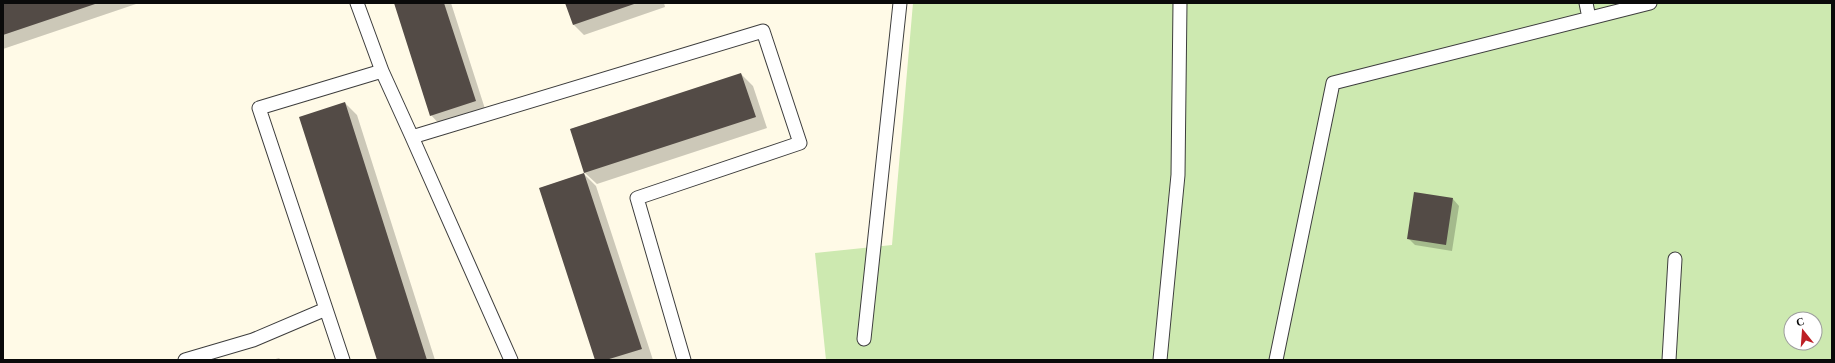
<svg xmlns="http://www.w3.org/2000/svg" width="1835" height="363" viewBox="0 0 1835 363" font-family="Georgia,serif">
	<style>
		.green { fill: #cde9b0; fill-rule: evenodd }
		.shadow { fill: #0003 }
		.building { fill: #534b46 }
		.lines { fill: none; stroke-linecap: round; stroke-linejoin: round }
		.service-casing { stroke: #3d3d3d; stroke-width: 15 }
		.service { stroke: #fff; stroke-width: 13 }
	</style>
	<rect width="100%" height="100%" fill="#fffae7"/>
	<!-- green -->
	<path class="green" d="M913,3h919v357h-1006l-11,-107 77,-8zM1791,319h24v24h-24z"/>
	<!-- shadow -->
	<path class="shadow" d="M3,3h136l-136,46z
		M395,3h56l35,109 -44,15 -11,-12z
		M566,3h98l1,4 -81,28 -10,-10z
		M741,74l12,12 14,42 -170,56 -12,-11 -14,-44z
		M345,103l12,12 78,245h-57z
		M584,174l12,12 57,174h-57z
		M1453,199l6,7 -7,45 -37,-6 -7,-7z
		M279,358l2,2h-9z"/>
	<!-- building -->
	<path class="building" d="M3,3h95l-95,32z
		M394,3h50l32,98 -46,15z
		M565,3h72l-64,22z
		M741,73l15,44 -172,56 -14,-44z
		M345,102l82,258h-50l-78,-243z
		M584,173l58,176 -36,11h-11l-56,-172z
		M1414,192l39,6 -7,47 -39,-6z"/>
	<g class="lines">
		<defs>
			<path id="service" d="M357,3l25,68 30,66 351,-106 37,112 -163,55 47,162
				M1586,3l3,15
				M412,137l99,223
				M864,339l36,-336
				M185,360l68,-20 73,-31
				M343,360l-84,-252 123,-37
				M1160,360l18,-185 2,-172
				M1276,360l57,-277 317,-80
				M1669,360l6,-101"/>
		</defs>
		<!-- service casing -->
		<use href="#service" class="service-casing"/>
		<!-- service -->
		<use href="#service" class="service"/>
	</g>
	<!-- border -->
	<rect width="1835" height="363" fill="none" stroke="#0a0a0a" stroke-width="8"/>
	<!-- north arrow -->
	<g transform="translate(1803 331) rotate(343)"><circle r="19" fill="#ffffff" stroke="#9d9d9d"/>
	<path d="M0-3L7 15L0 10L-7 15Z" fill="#bd1f25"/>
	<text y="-6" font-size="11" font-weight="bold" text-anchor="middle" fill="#0a0a0a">С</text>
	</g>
</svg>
